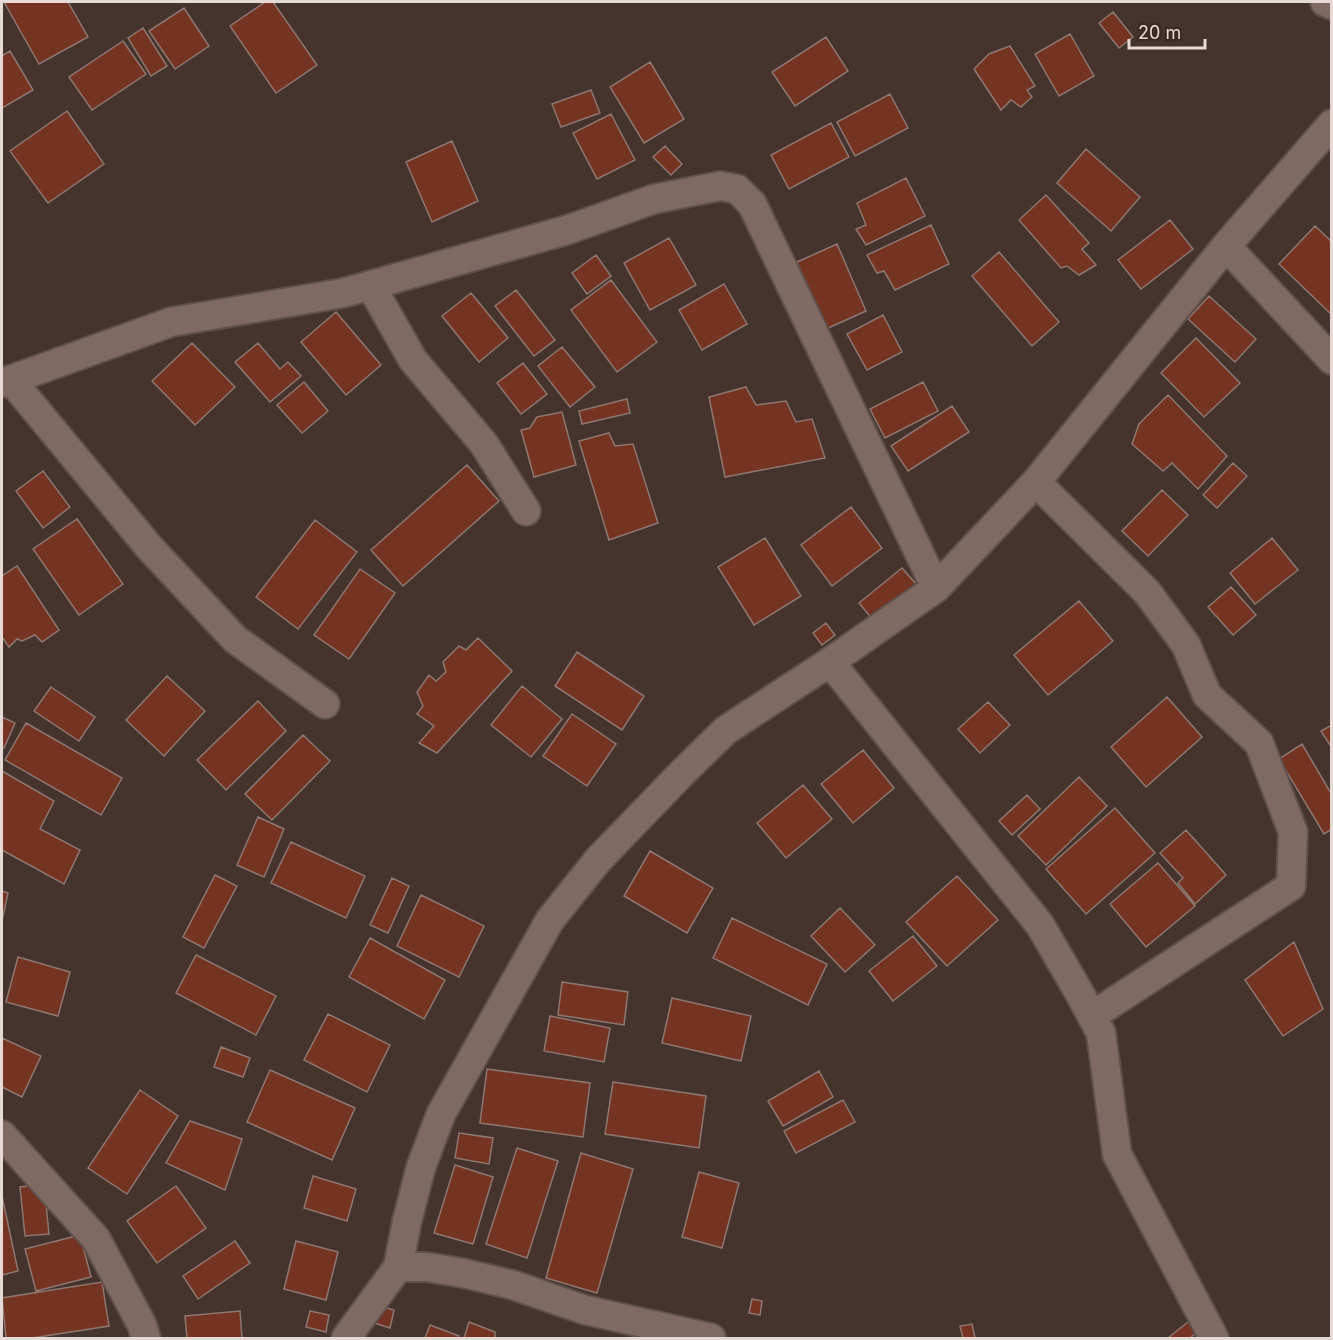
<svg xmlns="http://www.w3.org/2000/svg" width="1333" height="1340" viewBox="0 0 1333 1340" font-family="Inter,sans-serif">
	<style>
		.building { fill: #753321; stroke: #8d7770; stroke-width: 1.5 }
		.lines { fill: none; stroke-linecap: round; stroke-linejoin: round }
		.minor-casing { stroke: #5f504b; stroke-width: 32 }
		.minor { stroke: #7f6963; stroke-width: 28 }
	</style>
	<rect width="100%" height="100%" fill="#45332d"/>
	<!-- building -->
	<path class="building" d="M4,2h64l20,35 -49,27z
		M265,2h8l44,63 -41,28 -46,-67z
		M184,8l25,38 -34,23 -26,-38z
		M1113,12l20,25 -14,11 -20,-25z
		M143,28l24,38 -16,10 -23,-38z
		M1070,34l24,42 -35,20 -24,-42z
		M826,37l22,34 -53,35 -23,-34z
		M123,41l23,33 -54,36 -23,-33z
		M1010,46l25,40 -8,4 5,7 -11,10 -10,-7 -10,10 -27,-41 15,-15z
		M10,51l23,39 -31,18v-52z
		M650,62l34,57 -40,24 -34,-56z
		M591,90l9,23 -39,14 -9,-23z
		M890,94l18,34 -53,28 -18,-34z
		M67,111l37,53 -56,39 -38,-52z
		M611,114l24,46 -38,19 -24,-46z
		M831,123l18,34 -60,32 -18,-34z
		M452,141l26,60 -46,21 -26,-60z
		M665,146l17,18 -11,11 -18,-18z
		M1086,149l54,48 -29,34 -54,-48z
		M906,178l19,38 -59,29 -10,-16 10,-4 -9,-22z
		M1046,195l43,48 -7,6 14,16 -17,10 -12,-9 -6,2 -42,-48z
		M1170,220l23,29 -52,40 -23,-29z
		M931,225l18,39 -54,26 -11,-19 -7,2 -10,-18z
		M1315,226l17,16v73l-53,-51z
		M669,238l27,47 -46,25 -26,-47z
		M837,244l29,67 -40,18 -29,-67z
		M999,252l60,70 -27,24 -60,-70z
		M596,255l15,21 -24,18 -15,-21z
		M611,280l46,62 -40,30 -46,-62z
		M724,284l23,40 -45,26 -23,-40z
		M516,290l39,50 -21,16 -39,-50z
		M471,293l37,45 -29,24 -37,-46z
		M1209,296l47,43 -21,23 -47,-43z
		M336,312l45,53 -35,30 -45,-53z
		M883,315l19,37 -35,18 -20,-36z
		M1196,338l44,45 -36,34 -43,-44z
		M192,343l43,44 -40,38 -43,-44z
		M258,343l22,26 8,-7 13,14 -31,26 -35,-40z
		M562,347l33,40 -25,20 -32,-41z
		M523,363l24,31 -26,20 -24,-31z
		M304,382l24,29 -26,22 -25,-28z
		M923,382l15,29 -53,27 -15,-29z
		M746,387l10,18 30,-4 10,21 16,-3 13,39 -100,19 -16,-80z
		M1168,395l59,61 -29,33 -26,-26 -9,8 -31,-27 7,-20z
		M627,399l3,14 -48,11 -3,-13z
		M952,406l17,26 -61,39 -17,-25z
		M562,412l14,53 -42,12 -13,-47 9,-2 7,-11z
		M609,433l6,13 18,-2 25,79 -49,17 -30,-99z
		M1233,463l14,13 -30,32 -14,-13z
		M467,465l32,36 -96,85 -32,-36z
		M43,471l27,36 -27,21 -27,-37z
		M1162,490l26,25 -40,41 -26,-25z
		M851,507l31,41 -50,38 -31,-41z
		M77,519l46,65 -44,31 -46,-66z
		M315,520l42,32 -59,77 -42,-32z
		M765,538l36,58 -47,29 -36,-58z
		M1272,538l26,32 -43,34 -25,-31z
		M17,566l42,64 -17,12 -7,-7 -13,6 -5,-2 -8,8 -7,-10v-61z
		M902,568l14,16 -43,36 -14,-17z
		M360,569l35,24 -46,66 -35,-24z
		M1231,587l25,28 -23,20 -25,-28z
		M1079,601l34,40 -65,54 -34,-40z
		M826,623l9,12 -13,10 -9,-12z
		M478,638l34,33 -75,82 -18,-10 15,-17 -17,-12 6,-8 -6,-14 12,-17 7,6 10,-9 -3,-10 16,-16 7,4z
		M577,652l67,44 -22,34 -67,-44z
		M167,676l38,35 -41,45 -38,-36z
		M522,686l40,33 -31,38 -40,-32z
		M51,687l44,30 -16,24 -45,-30z
		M1167,697l35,40 -56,50 -35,-40z
		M258,701l28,30 -60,59 -29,-30z
		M988,702l22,23 -30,28 -22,-24z
		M572,714l44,30 -29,42 -44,-30z
		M2,717l13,6 -11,25 -2,-1z
		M26,723l96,55 -21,37 -96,-55z
		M1332,725v23l-11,-17z
		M303,735l27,26 -58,59 -27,-26z
		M1302,744l30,51v34l-8,5 -45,-75z
		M863,750l31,38 -41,35 -32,-39z
		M2,771l52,30 -14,28 40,21 -16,34 -62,-34z
		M1079,777l28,29 -61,59 -28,-29z
		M803,785l29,34 -46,39 -29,-35z
		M1027,795l13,14 -28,26 -13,-14z
		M1115,808l40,45 -69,61 -40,-45z
		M258,817l26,12 -20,48 -27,-12z
		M1186,830l40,45 -31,29 -17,-21 5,-5 -23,-25z
		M291,842l74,34 -19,42 -75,-35z
		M650,851l63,37 -26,45 -63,-37z
		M1158,863l37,43 -49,41 -36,-43z
		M215,875l22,11 -33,62 -21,-11z
		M957,876l41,44 -51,46 -41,-44z
		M392,878l17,8 -21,47 -18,-8z
		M2,891l6,2 -6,28z
		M421,895l63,31 -25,51 -62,-31z
		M840,908l35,37 -30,27 -34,-36z
		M732,918l95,46 -19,41 -95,-47z
		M913,936l24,30 -44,35 -24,-30z
		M370,938l75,42 -21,39 -75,-42z
		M1294,942l29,67 -40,27 -38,-56z
		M196,955l80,41 -20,39 -80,-42z
		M18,957l52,15 -12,44 -52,-14z
		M562,982l66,10 -4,33 -66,-10z
		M672,998l79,18 -10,45 -79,-18z
		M328,1014l62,31 -23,47 -63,-32z
		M550,1016l60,12 -6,34 -60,-11z
		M2,1038l39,18 -19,41 -20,-10z
		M221,1047l29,11 -7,19 -29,-10z
		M487,1069l103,14 -7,54 -103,-14z
		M270,1070l85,38 -23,52 -85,-38z
		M819,1071l14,26 -50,29 -15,-25z
		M613,1082l93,14 -7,52 -94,-14z
		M140,1090l38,26 -51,78 -39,-26z
		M843,1100l12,22 -59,31 -12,-22z
		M190,1121l52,18 -17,51 -59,-27z
		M459,1133l34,5 -4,26 -34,-6z
		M517,1148l41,13 -31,97 -41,-14z
		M581,1153l52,16 -36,124 -51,-15z
		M455,1165l38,12 -20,67 -39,-11z
		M699,1172l40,11 -17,65 -40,-11z
		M313,1176l43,13 -9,32 -43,-13z
		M44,1184l5,50 -24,2 -5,-49z
		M176,1186l30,42 -49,35 -30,-42z
		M2,1196l16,75 -16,4z
		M80,1235l11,42 -55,14 -11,-42z
		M235,1241l15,22 -52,36 -15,-23z
		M296,1241l42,11 -12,48 -42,-11z
		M102,1282l7,44 -77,12h-26l-4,-40z
		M752,1299l10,2 -2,14 -11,-2z
		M379,1306l15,4 -4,18 -16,-5z
		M240,1311l2,27h-55l-2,-22z
		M310,1311l19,4 -3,17 -20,-5z
		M1193,1318l8,11 -11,9h-22z
		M469,1322l26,10v6h-31z
		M972,1324l3,14h-12l-3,-12z
		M430,1325l29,11 -1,2h-33z"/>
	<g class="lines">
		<defs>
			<path id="minor" d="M1325,2l7,3
				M1226,246l106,114
				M371,286l42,74 71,84 42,67
				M11,380l138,167 86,92 90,65
				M2,383l169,-61 172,-29 224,-63 87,-31 66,-13 17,3 15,15 184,384
				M1036,482l111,110 39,53 21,50 52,48 34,89 -2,54 -199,130
				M830,662l210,263 40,69 21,39 16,121 97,184
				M2,1135l94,104 46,86 4,13
				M398,1267h28l37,6 50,12 72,25 126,28
				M346,1338l52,-71 9,-46 14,-54 20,-53 109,-194 48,-60 84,-87 44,-43 104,-68 106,-74 100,-106 190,-236 106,-122"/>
		</defs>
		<!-- minor casing -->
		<use href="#minor" class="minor-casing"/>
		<!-- minor -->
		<use href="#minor" class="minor"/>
	</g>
	<!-- border -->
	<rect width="1333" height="1340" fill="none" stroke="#e6dad6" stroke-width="6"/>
	<!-- scale -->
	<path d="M1129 39v9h76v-9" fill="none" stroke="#e6dad6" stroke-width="3"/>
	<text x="1138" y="39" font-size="18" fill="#e6dad6" stroke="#3b2823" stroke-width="4.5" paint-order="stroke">20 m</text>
</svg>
